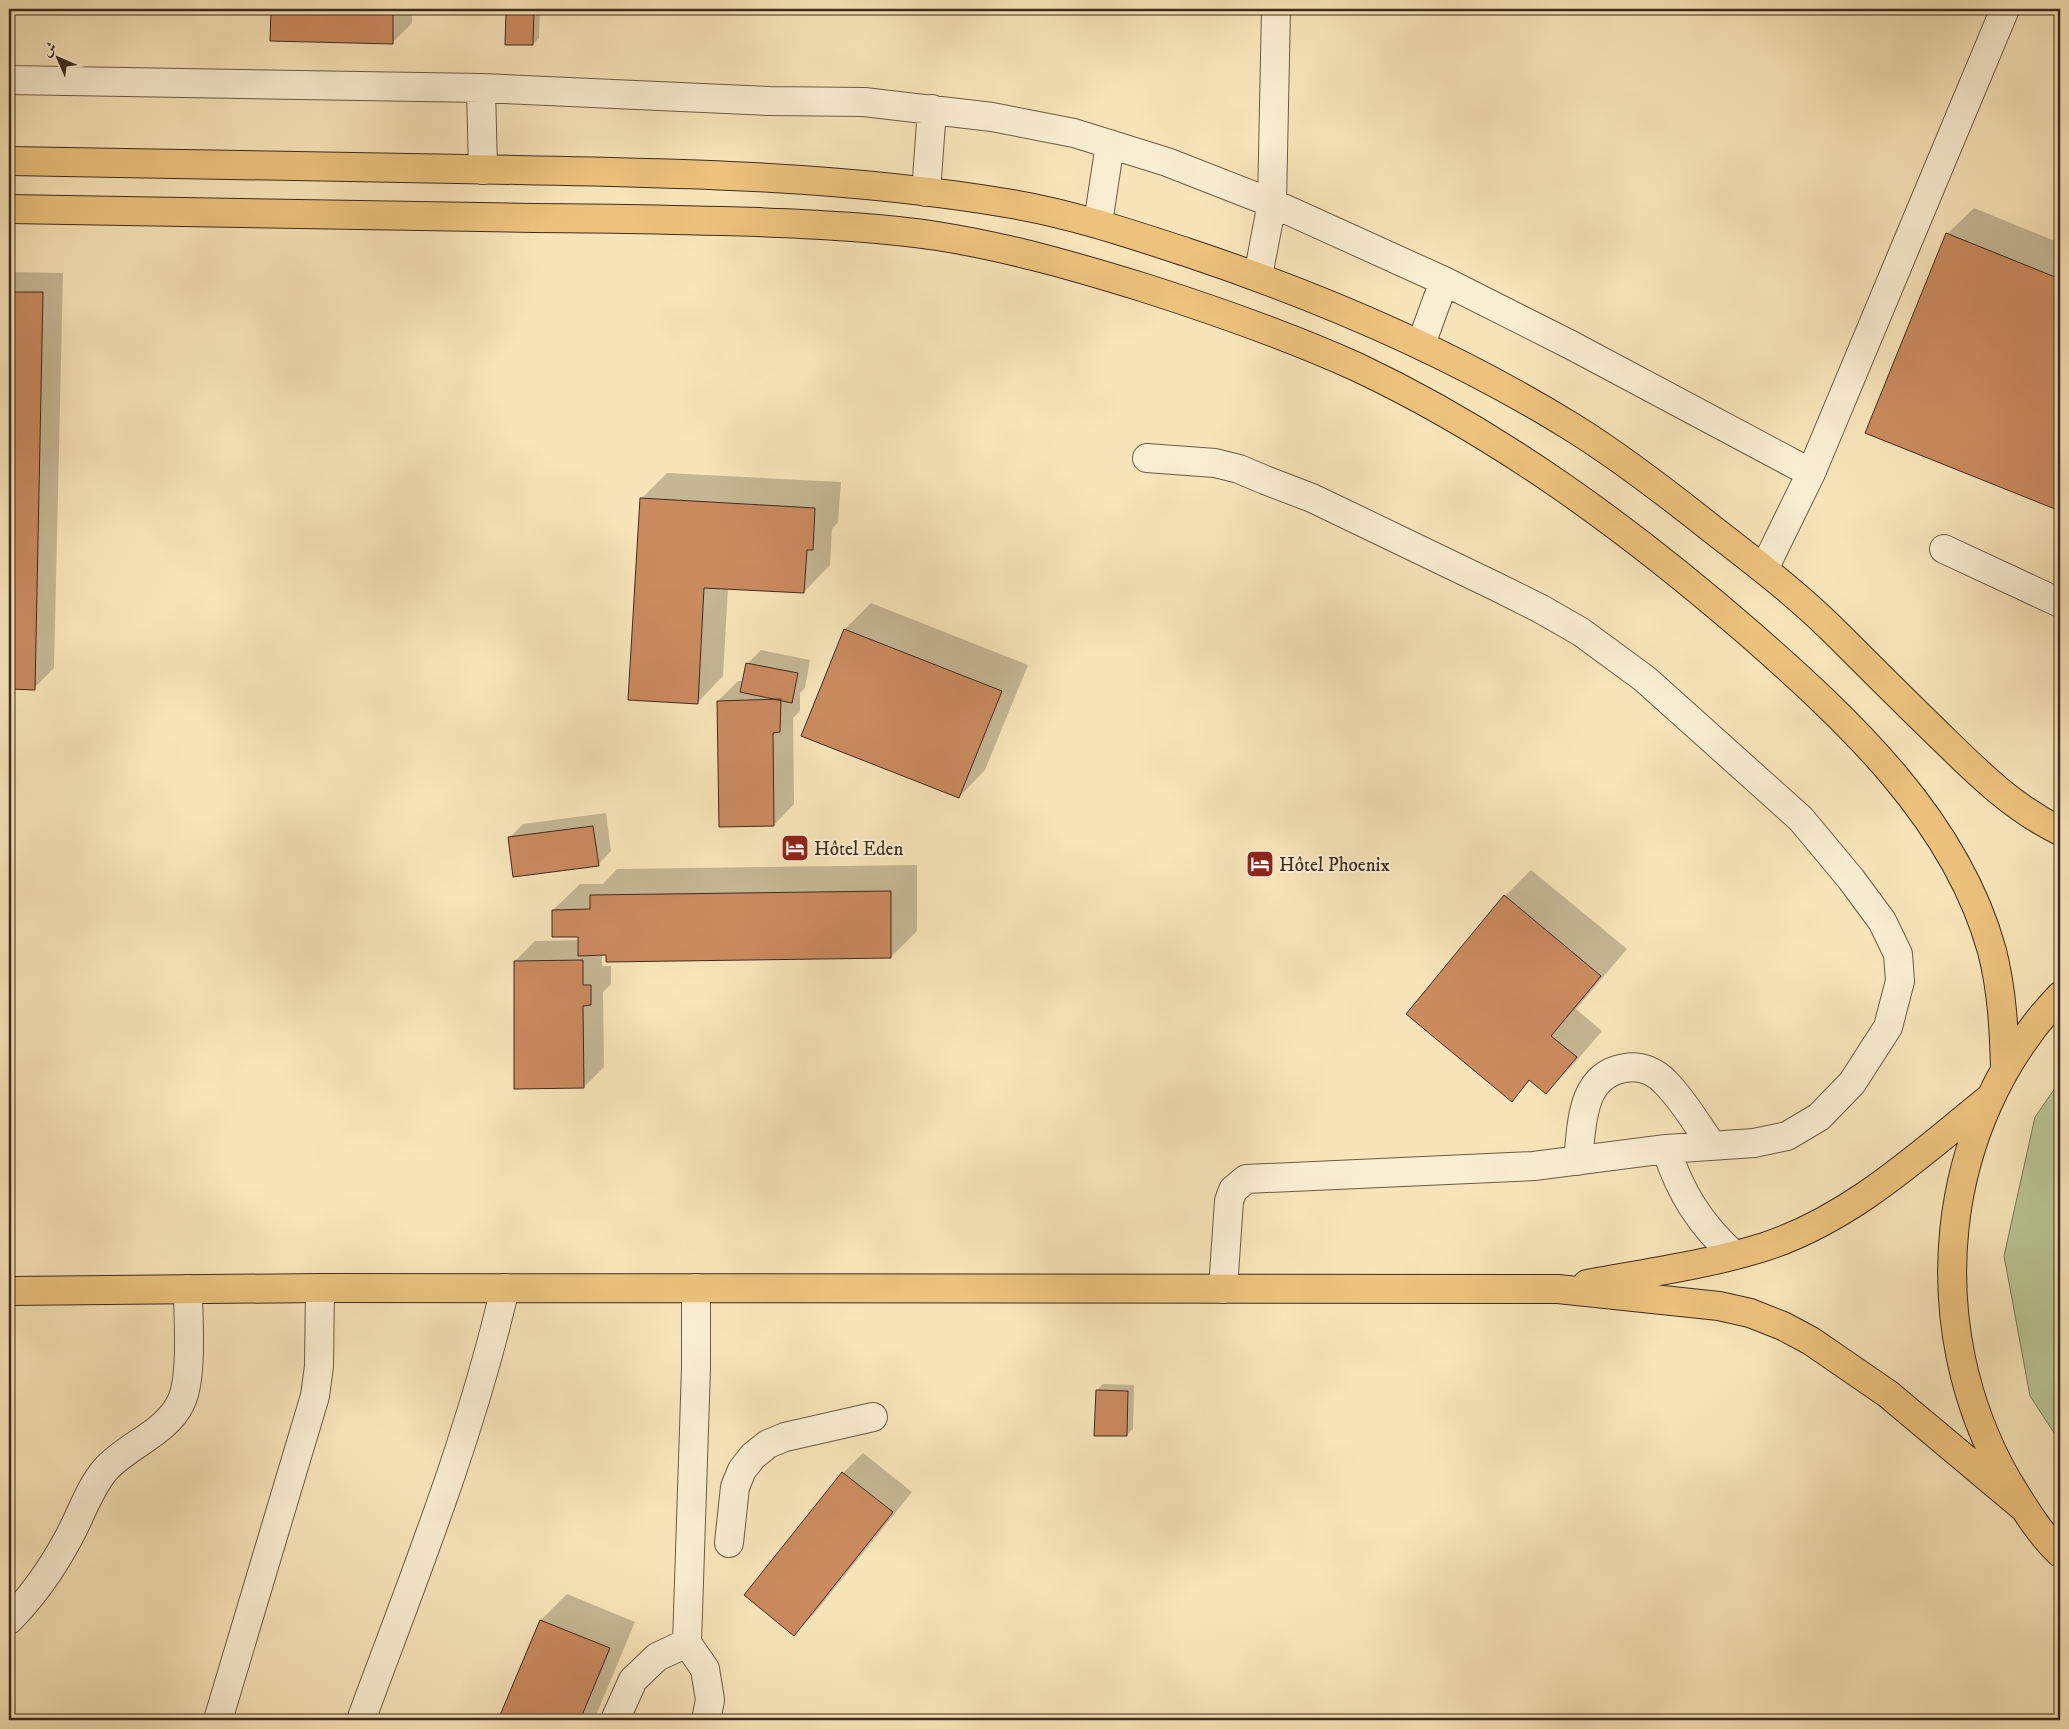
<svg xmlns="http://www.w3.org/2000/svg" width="2069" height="1729" viewBox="0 0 2069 1729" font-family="'IM FELL DW Pica',Amiri,serif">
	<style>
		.green { fill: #b8c693; stroke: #7a7858 }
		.shadow { fill: #0003 }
		.building { fill: #cb8b5f; stroke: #3c2b1e }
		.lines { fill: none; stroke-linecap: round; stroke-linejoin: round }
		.minor-casing { stroke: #6b5a45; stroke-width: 30 }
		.major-casing { stroke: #3c2b1e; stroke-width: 30 }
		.minor { stroke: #faeed2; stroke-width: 28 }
		.major { stroke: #ecc27c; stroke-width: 28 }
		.labels { text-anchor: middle; stroke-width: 4; stroke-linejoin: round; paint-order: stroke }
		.poi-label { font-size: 19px; fill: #3c2b1e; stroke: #faeed2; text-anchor: start }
	</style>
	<rect width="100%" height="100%" fill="#f7e5b9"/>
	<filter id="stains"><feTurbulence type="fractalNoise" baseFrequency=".004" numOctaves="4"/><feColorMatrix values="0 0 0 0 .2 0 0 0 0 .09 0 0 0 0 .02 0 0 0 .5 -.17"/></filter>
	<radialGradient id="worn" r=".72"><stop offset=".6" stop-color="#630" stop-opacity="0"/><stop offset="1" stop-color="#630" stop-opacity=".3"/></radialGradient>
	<!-- green -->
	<path class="green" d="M2060,1081v361l-30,-46 -26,-140 31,-139z"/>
	<!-- shadow -->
	<path class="shadow" d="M272,9h140v14l-20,20 -121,-3z
		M507,9h33l-1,29 -6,6h-26z
		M1974,208l86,35v267l-193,-78 80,-198z
		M9,272l54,1 -9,395 -20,20h-25z
		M667,473l174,9 -3,40 -6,7 -2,36 -26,27 -76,-4 -5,88 -26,27 -56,-204z
		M871,603l157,62 -43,105 -26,27 -156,-62 42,-106z
		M761,650l49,10 -5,28 -5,5v18l-7,7 1,86 -20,21 -56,-124 20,-20h6l3,-17z
		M606,813l5,38 -13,14 -89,-27 14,-14z
		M917,865v66l-26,26 -289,-3v12h9v18l-8,8 1,75 -20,20 -69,-126 20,-20 44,-1v-4l-26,-26 27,-26h23l14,-15z
		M1531,870l96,79 -51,60 26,22 -30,35 -26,26 -15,-12 -20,20 -6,-204z
		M1103,1384l31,1 -1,44 -7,6 -29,-45z
		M863,1453l49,39 -98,122 -20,20 -48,-39 97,-122z
		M567,1594l68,28 -41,98h-95l42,-100z"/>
	<!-- building -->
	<path class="building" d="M271,9h122v35l-123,-3z
		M506,9h28l-1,36h-28z
		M1946,233l114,46v232l-195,-78z
		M9,292h34l-8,398 -26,-1z
		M640,498l175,10 -2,42h-6l-3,43 -100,-5 -6,116 -70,-4z
		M844,629l158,62 -43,107 -158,-62z
		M746,663l52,10 -6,30 -52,-11z
		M781,699l-1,33 -7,1 1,93 -55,1 -2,-126z
		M593,826l6,40 -86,11 -5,-40z
		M891,891v67l-285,4v-7l-28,1v-19h-26v-27l38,-1v-14z
		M1504,895l97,81 -50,60 26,21 -31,37 -17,-14 -17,22 -106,-88z
		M583,960v25h8v20l-8,1 1,82 -70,1v-128z
		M1096,1390l32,1 -1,45h-33z
		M842,1472l51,40 -99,124 -50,-41z
		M540,1620l70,28 -30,72h-82z"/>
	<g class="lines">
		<defs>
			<path id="minor" d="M9,80l472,8 288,13 95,1 128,15 82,16 93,29 105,41 172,78 127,64 240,128
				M481,88l2,82
				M926,192l6,-83
				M1098,223l12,-79
				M1258,276l14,-73 4,-194
				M1421,344l23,-63
				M1147,458l68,5 24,6 26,11 47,18 185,89 44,22 40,23 64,47 156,140 50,60 31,42 16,33 2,27 -12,46 -36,56 -33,34 -32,19 -33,7 -88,6 -132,17 -288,13 -13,11 -4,11 -6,88
				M1944,549l116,54
				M1764,569l47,-96 194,-464
				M1666,1149c15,45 34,75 68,106
				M1578,1161c4,-35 2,-86 47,-93 16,-3 31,4 41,15 18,18 31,42 46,62
				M696,1288v80l-9,275 18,26 5,31 -4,20
				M729,1543l6,-56 7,-17 11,-14 15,-12 17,-7 88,-20
				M9,1620c24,-24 44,-53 60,-83 12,-22 20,-48 36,-67 22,-25 62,-37 76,-68 12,-25 7,-84 7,-113
				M218,1720l97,-324 4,-30 1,-78
				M361,1720c53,-143 110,-284 144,-432
				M615,1720l18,-40 24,-23 30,-14"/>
			<path id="major" d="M9,161c169,3 338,6 508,9 165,3 331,6 495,34 59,10 116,29 174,48 135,45 267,101 389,177 48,30 93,65 137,100 44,34 90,69 129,109 32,32 64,64 96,95 39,38 74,74 123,98
				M9,209c174,3 349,6 524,9 75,0 151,2 226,4 60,3 119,5 178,14 71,11 140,31 208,52 72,23 143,48 212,79 144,68 273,163 393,267 99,87 206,186 242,317 10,39 12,78 13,118
				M2060,996c-123,130 -141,330 -53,484 16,26 31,52 53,73
				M1587,1284c58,-11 120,-19 177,-37 87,-28 156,-93 226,-149
				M9,1291l311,-3 1238,1 161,17 31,7 33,13 28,15 77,53 136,114"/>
		</defs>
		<!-- minor casing -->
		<use href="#minor" class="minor-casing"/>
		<!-- major casing -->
		<use href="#major" class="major-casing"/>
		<!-- minor -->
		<use href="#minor" class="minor"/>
		<!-- major -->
		<use href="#major" class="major"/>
	</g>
	<!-- icons -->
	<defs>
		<symbol id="hotel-square" viewBox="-11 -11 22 22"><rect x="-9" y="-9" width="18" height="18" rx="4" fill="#8f2418" stroke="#faeed2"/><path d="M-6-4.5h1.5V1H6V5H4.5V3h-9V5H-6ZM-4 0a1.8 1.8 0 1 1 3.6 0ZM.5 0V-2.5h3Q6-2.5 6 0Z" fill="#fff"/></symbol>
	</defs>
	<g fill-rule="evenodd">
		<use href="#hotel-square" x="779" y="832" width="32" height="32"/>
		<use href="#hotel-square" x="1244" y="848" width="32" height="32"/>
	</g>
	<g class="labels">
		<!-- poi labels -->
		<g class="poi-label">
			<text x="814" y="855">Hôtel Eden</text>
			<text x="1279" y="871">Hôtel Phoenix</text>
		</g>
	</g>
	<!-- margin -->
	<rect width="2069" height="1729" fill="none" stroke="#f7e5b9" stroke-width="30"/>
	<rect x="10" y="10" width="2049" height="1709" fill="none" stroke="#3c2b1e" stroke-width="2.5"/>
	<rect x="15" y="15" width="2039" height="1699" fill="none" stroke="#3c2b1e"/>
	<!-- north arrow -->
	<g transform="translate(58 58) rotate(315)" stroke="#faeed2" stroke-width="4" paint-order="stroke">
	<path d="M0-4L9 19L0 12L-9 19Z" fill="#3c2b1e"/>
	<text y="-8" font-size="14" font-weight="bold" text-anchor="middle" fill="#3c2b1e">ش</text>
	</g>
	<rect width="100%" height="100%" filter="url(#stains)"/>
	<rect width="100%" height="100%" fill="url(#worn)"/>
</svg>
